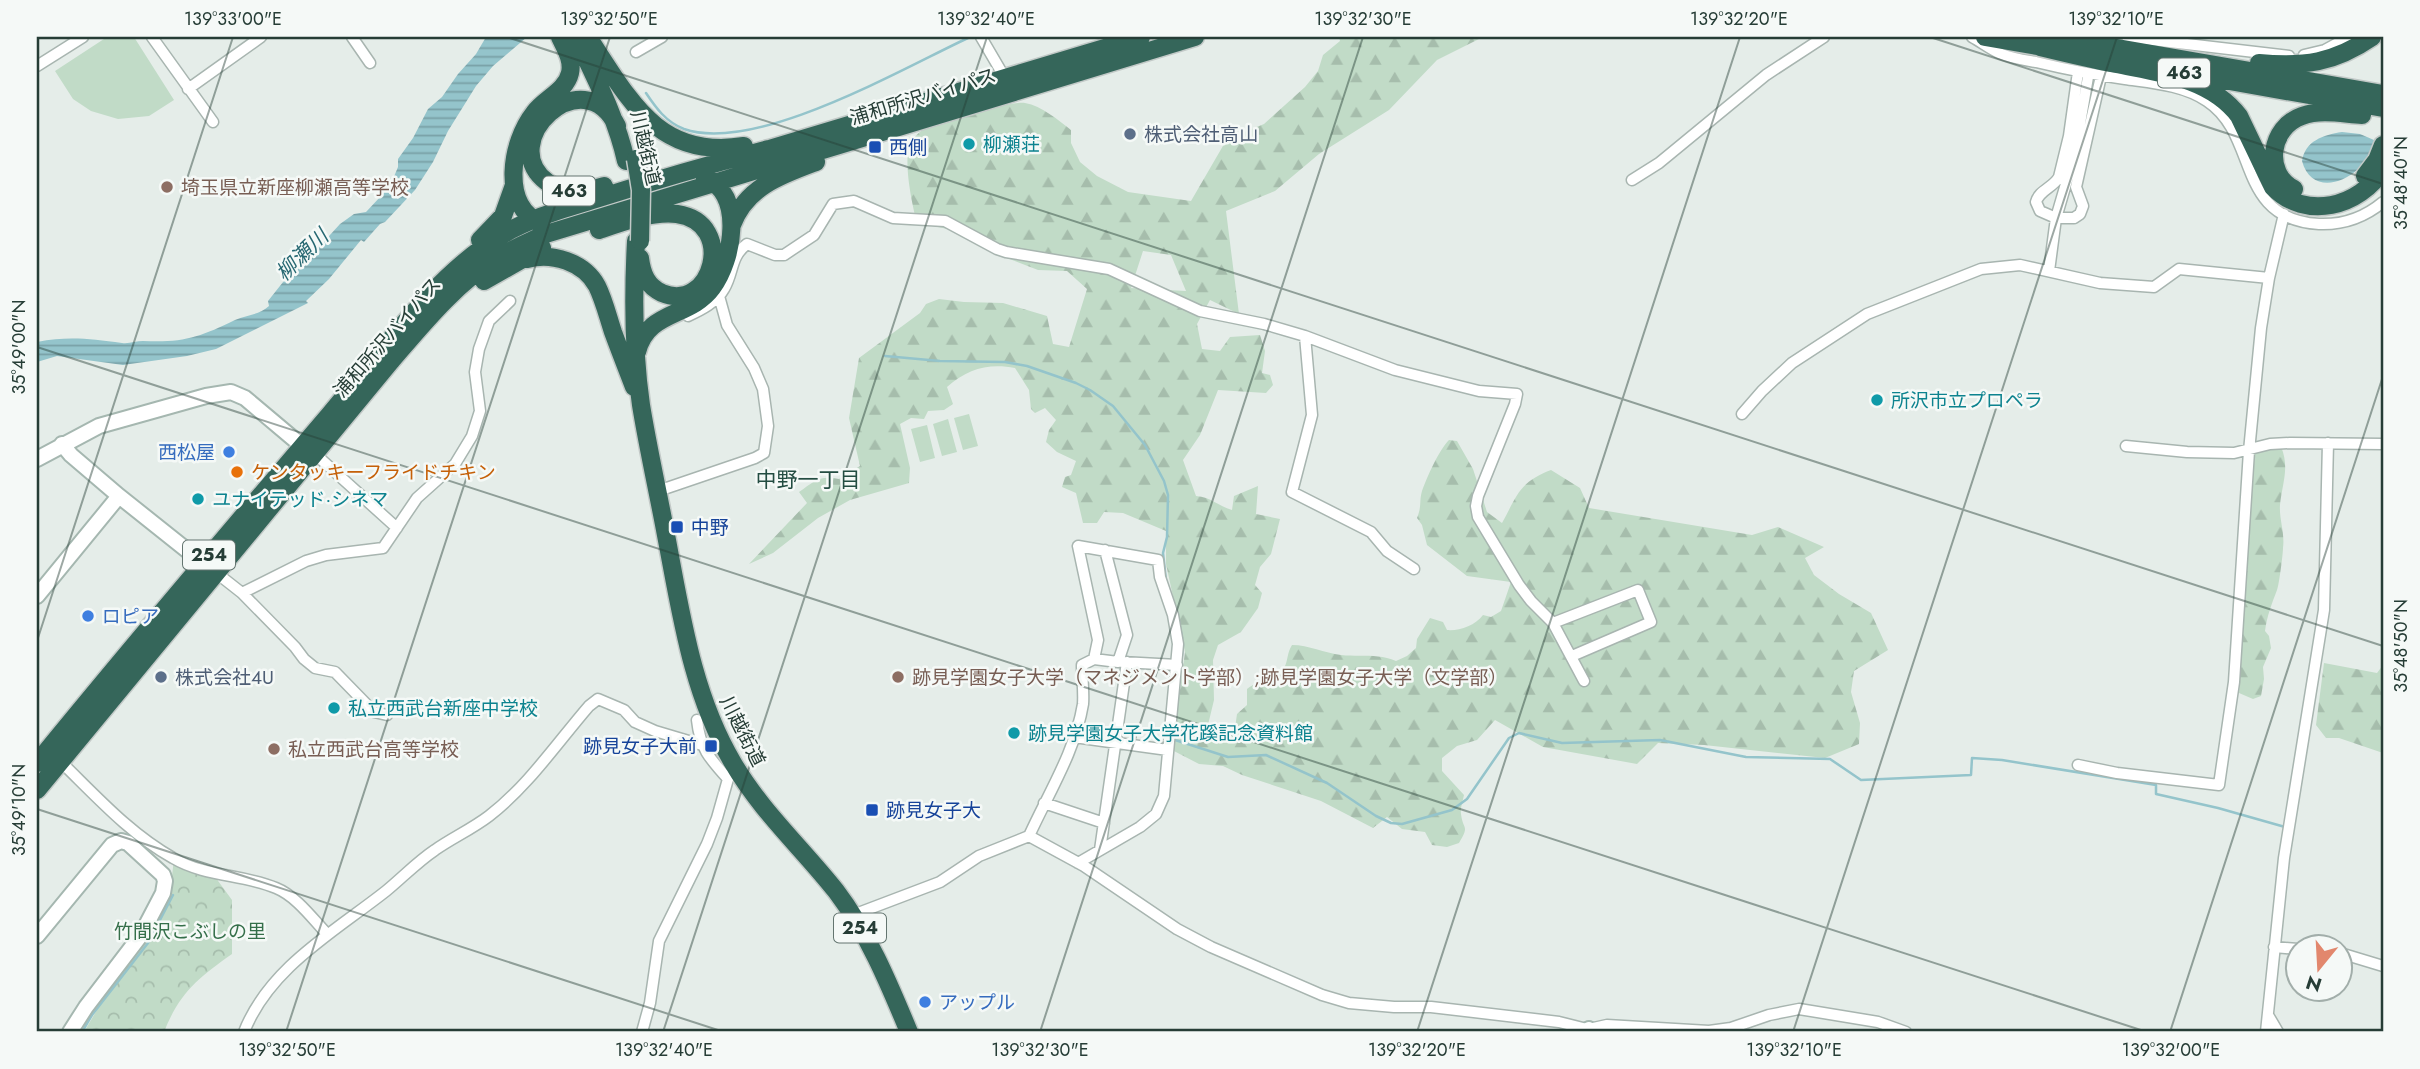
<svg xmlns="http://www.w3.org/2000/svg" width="2420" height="1069" viewBox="0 0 2420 1069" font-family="Jost,'Noto Sans JP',sans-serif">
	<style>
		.forest { fill: url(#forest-firs); fill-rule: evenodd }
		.park { fill: url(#park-crowns) }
		.pitch { fill: #c1dbc7 }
		.water { fill: url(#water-rules) }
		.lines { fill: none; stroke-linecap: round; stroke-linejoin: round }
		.stream { stroke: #94c4cb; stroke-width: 2.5 }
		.street-casing { stroke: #a8b5b0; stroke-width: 13 }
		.secondary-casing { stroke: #a5b7b0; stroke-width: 18 }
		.highway-casing { stroke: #c2c9c7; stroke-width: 21 }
		.street { stroke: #fff; stroke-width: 10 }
		.secondary { stroke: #fff; stroke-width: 14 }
		.highway { stroke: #35665a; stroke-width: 18 }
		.highway-bridge-casing { stroke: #c2c9c7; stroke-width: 21; stroke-linecap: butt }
		.highway-bridge { stroke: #35665a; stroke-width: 18 }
		.ticks { fill: none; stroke: #263d36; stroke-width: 2; stroke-opacity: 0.45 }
		.service-dot { fill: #5c6f8a; stroke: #f5f9f7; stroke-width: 2.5 }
		.culture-dot { fill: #0f9aa8; stroke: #f5f9f7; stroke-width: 2.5 }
		.transit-dot { fill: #1a4fb4; stroke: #f5f9f7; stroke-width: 2.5 }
		.education-dot { fill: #8d6e63; stroke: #f5f9f7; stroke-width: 2.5 }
		.shop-dot { fill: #3f7fe0; stroke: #f5f9f7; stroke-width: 2.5 }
		.food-dot { fill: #e8710a; stroke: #f5f9f7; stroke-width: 2.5 }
		.labels { text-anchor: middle; stroke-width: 5; stroke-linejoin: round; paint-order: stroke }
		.shield { fill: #f5f9f7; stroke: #647570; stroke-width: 2 }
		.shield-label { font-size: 18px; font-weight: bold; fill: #263d36 }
		.street-label { font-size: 19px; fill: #263d36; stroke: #f5f9f7 }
		.service-label { font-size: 19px; fill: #4e5e75; stroke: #f5f9f7; text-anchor: start }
		.culture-label { font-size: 19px; fill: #0d838f; stroke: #f5f9f7; text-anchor: start }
		.transit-label { font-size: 19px; fill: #164399; stroke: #f5f9f7; text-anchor: start }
		.education-label { font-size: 19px; fill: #785e54; stroke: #f5f9f7; text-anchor: start }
		.shop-label { font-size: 19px; fill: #366cbe; stroke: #f5f9f7; text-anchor: start }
		.food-label { font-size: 19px; fill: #c56008; stroke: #f5f9f7; text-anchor: start }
		.park-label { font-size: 19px; fill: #356f4a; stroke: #f5f9f7 }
		.water-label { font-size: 21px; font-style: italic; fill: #276872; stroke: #f5f9f7 }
		.neighbourhood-label { font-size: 21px; fill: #244d42; stroke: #f5f9f7 }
		.neatline { fill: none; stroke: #263d36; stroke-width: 2.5 }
		.ticks-label { font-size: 18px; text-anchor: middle; fill: #263d36 }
	</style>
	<defs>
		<pattern id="forest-firs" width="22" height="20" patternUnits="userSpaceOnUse" patternTransform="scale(1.75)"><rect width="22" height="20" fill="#c1dbc7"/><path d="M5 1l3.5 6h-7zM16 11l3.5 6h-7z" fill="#a6bdac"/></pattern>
		<pattern id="park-crowns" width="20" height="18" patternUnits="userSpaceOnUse" patternTransform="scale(1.75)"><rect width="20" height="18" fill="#c1dbc7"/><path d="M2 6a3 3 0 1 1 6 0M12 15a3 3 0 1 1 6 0" fill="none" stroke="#a6bdac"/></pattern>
		<pattern id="water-rules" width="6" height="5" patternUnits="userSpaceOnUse" patternTransform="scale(1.75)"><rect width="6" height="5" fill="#94c4cb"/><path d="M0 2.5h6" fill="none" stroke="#79a0a6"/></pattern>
	</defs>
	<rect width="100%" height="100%" fill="#e5ede9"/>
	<!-- forest -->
	<path class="forest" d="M1339,37h144l-46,23 -48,50 -70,44 -44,37 -49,20 13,103 -29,-14 -13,24 5,25 18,2 10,-14 30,-2 5,16 -3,22 8,2 3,10 -7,8 -48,-3 -18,45 -17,25 13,36c15,1 22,10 36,14l2,-14 24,-10 -2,28 24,5 -9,35 -11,13 -5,18 7,8 -4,15 -17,24 -23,13 -5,15 1,40 -7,29 18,2 10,-3 2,-14 10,-9v-16c11,-10 30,-8 38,-23 3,-6 2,-13 7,-21 17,0 32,8 49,10 19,2 37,-2 55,6l11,-5 9,-8 1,-9 13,-21 13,4 4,8c12,1 28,-4 36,-15l8,2 10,-6 10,-29 -44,-6 -40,-31 -5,-20 -5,-7c5,-12 2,-17 5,-27 5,-14 17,-41 27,-51l8,1 16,28 14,43 15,11c15,-27 17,-41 49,-53l29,18 9,20 163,27 26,-8 46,20 -19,11 9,17 25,19 32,19 17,37 -34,21 -3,21 9,31 -1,21 -34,14 -121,-13 -46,-2 -21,21 -94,-17 -48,-27 -18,20 -20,6 -15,12v13l22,24c-1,5 -4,14 -3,19 2,17 9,10 -2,29l-12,4 -15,-2 -7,-13 -23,-3 -15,-12 -14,11 -52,-27 -79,-26 -19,-9 -24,-2 -27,-14 13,-98 -19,-88v-33l-43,-18 -19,-1 -7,11h-14l-7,-30 -14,-6 3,-10 6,-2 5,-14 -19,-9 -11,-10 3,-12 7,-10 -11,-12 -10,5 -4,-4 -2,-19 -14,-22c-27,-5 -47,1 -68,19l6,17 -9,6 -16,1 -4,8 -13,-1 -11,6 10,44 -1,15 -59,17 -32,18 -45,35 -24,11 58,-61 -8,-11c16,-11 20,-17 40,-13l21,-13 -11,-48 10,-60 61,-45 6,-9 13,-5 25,3 39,1 44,13 6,28 16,3 18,-58 -20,-18 -29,-1 -44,-17 -36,-22 -41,-8c-5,-18 -13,-58 -8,-75 2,-8 9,-16 17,-20 15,-7 84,-27 99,-25 17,3 33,17 46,27v13l9,19 17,14 31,16 63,9 36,-62 37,-15 41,-37 13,-16 5,-16 17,-14zM1143,251l28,4 15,36 -55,-3z
		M2281,447c9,20 1,37 -1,58 -1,14 5,28 3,43 0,6 -4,38 -6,42 -5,13 -10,26 -12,41l4,5 2,12 -8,19 1,12 -3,17 -8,3 -14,-6 1,-15 -4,-9 13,-194 6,-22z
		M2324,663l53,10 6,-8v88l-44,-15h-13l-10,-13z"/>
	<!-- park -->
	<path class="park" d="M174,859l39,15 19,26v54c-34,24 -52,38 -68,78h-80l57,-97 31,-59z"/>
	<!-- pitch -->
	<path class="pitch" d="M107,37h27l40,63 -25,16 -31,3 -27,-8 -18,-12 -18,-28z
		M969,414l9,32 -15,4 -9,-32z
		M948,419l9,33 -15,4 -9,-32z
		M927,425l8,33 -15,4 -9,-33z"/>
	<!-- water -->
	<path class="water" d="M486,37h41l-34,29 -17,20 -28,45 -15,31 -18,28 -30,32 -5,2 -16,18 -3,-2 -32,39 -23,22 2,2 -92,46 -29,7 -64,9 -66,-9 -20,6v-20c32,-6 53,-3 85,1 7,1 14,-2 21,-2 40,2 57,-4 92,-21 12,-5 24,-5 34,-14l-1,-5 27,-34 24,-20 21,-23 14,-10 12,-2 15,-16 12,-17 5,-12v-8l15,-21 15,-29 14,-12 16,-23 18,-20z
		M2342,132l18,2 14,6c-3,34 -60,65 -72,21 3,-20 21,-26 40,-29z"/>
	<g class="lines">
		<!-- stream -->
		<path class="stream" d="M646,93c10,15 20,29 38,36 72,25 219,-61 286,-92
			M885,356l55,5 65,1 22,4 49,17 14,7 23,16 32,39 19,36 4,14 -1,42 -4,16 3,28
			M1178,617l4,21
			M1180,673l3,-28
			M1172,739l56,18 38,-2 61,28 49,33 15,7 11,1 50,-14 15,-11 42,-61 10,-5 43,10 98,-3 86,17 84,2 31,21 110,-5 1,-17 30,2 154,25v9l62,14 67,19
			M82,1032l10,-17 56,-72 25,-48"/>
		<defs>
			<path id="street" d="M152,37l61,85
				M352,37l18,26
				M981,37l24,41
				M1972,37c9,5 18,12 27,16 11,5 25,7 37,9 29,7 59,13 89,17 28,4 58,6 82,22 53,35 27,118 112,123 24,1 46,-7 64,-22
				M2127,37l162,19
				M636,52l26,-15
				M2304,55l21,-5 24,-13
				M37,66l46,-29
				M2078,72l-9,64 -10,41c-6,11 -20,13 -23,25l4,9 16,7h18l6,-4 3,-8 -7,-19 25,-111
				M188,89l73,-52
				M1632,180l27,-17 107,-88 58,-38
				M2049,271l7,-53 19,-65 13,-76
				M688,316c13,-6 29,-14 36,-27 10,-17 6,-32 23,-45l28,11h9l30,-20 19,-31 21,-3 39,17 52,3 52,28 9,3 103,17 91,42 64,13 41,12 90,34 84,21 38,3 -2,10 -37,92 -2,10 2,11 41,68 12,16 22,22 31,58
				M1305,336l7,79 -20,77 79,40 16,19 27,18
				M1742,414l20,-23 30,-28 75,-49 114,-45 39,-4 80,18 54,4 25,-18 90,9
				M2126,446l61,6 47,1 36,-9 20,-1 93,1
				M314,453l83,75
				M658,491l97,-33 9,-5 4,-27 -5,-37 -9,-21 -27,-43 -8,-29
				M214,571l28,22 53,54 9,12 11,9 20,4 39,40 13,3
				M242,593l64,-32 20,-6 57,-7 34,-50 38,-34 17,-28 8,-25 -5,-39 4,-23 10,-28 21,-20
				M1553,623l85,-33 13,32 -79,34
				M1122,662l55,3
				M697,720c3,28 12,38 31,59
				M1074,737l94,13
				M60,761c36,35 70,73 113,97 32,19 70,16 103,30 20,8 36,30 51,46
				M2078,765l39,8 102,12 15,-103 15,-231 12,-123 8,-50 15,-64
				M1044,803l60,20
				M1029,836c20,-44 46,-84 54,-132 1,-12 -1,-26 -1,-39l12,-6 24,3 9,-27 -22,-85
				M1100,850l27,-188
				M1078,863l62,-36 16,-13 8,-18 14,-152 -5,-29 -13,-38 -2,-17 -80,-14 20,94 -4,19
				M853,915l87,-33 39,-26 50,-20 55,30 93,63 34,18 111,48 27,8 45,4h37l128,15 32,8
				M2274,947l24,2
				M2340,953l43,13
				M2268,1015l10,17
				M1589,1029l18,-4 102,6 22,-3 38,-13 30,-6 79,13 28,10
				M244,1032c25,-64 90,-100 142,-141 16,-13 31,-29 49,-41 17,-12 37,-21 54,-34 39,-30 68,-73 100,-110l9,-7 26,11 11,12 20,9 47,14
				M642,1032l8,-29 9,-62 48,-97 10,-26 11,-39 7,-12
				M2266,1032l18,-174 40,-248 4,-167"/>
			<path id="secondary" d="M62,444l9,11 48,41 84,67
				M37,459l62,-33 107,-30 25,-4 14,6 57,48
				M37,596l82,-100
				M37,936l75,-91 9,-4 7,2 35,32 2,6 -2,12 -22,42 -55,72 -16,25
				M1584,1032l5,-3"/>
			<path id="highway" d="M576,37c19,41 40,79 50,124
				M588,37c41,62 70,123 156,109
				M1985,37l64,11
				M2054,37l329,57
				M2040,47c25,6 50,12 76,17 44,9 94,14 123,52l34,71c32,34 87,20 110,-18
				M2259,63c45,4 75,0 113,-26
				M2190,74l193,34
				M2365,176l12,-16 6,-15
				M604,186c-20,6 -40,9 -57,-4 -53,-40 36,-125 70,-56
				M2294,189c-31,-16 -24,-62 8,-73 19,-7 41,-2 60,-1
				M541,223c-41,-17 -30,-81 -7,-110 10,-14 32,-22 36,-40 3,-13 -5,-25 -10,-36
				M732,225c14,-38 49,-50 84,-63
				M599,230c23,-8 53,-19 78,-16 61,9 35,100 -15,79 -15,-7 -20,-19 -22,-35
				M480,240l23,-24 11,-31
				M636,241c-3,55 -3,109 5,164 7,43 17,87 25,130 15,78 26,159 67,228 28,48 69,85 103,128 32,42 53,93 73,141
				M527,259c25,-7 57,3 70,27 7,14 11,31 16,46 7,19 14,37 21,55
				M484,281l58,-33
				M637,352c10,-42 53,-34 75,-64 21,-28 33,-94 -7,-110
				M37,763c96,-118 194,-233 293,-349 50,-59 104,-139 172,-179 28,-17 62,-26 94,-36 57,-18 115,-35 173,-50l372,-112
				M37,790l354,-429c32,-37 63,-76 106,-103 15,-9 32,-16 49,-24l649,-197"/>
		</defs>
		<!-- street casing -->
		<use href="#street" class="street-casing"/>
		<!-- secondary casing -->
		<use href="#secondary" class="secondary-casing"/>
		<!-- highway casing -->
		<use href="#highway" class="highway-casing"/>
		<!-- street -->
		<use href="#street" class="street"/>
		<!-- secondary -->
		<use href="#secondary" class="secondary"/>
		<!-- highway -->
		<use href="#highway" class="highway"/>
		<defs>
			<path id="highway-bridge" d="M636,159l5,31 -1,51"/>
		</defs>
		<!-- highway-bridge casing -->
		<use href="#highway-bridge" class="highway-bridge-casing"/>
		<!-- highway-bridge -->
		<use href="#highway-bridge" class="highway-bridge"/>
	</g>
	<!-- ticks -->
	<path class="ticks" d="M507,37l1876,609M1930,37l453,147M37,347l2110,685M37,641l196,-604M37,809l687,223M286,1032l324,-995M663,1032l324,-995M1040,1032l323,-995M1417,1032l323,-995M1793,1032l324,-995M2170,1032l213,-656"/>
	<!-- markers -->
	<g class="service-dot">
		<circle cx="1130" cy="134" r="7"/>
		<circle cx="161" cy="677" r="7"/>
	</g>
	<g class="culture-dot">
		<circle cx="969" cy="144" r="7"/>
		<circle cx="1877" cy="400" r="7"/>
		<circle cx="198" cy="499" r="7"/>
		<circle cx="334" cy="708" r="7"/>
		<circle cx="1014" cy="733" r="7"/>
	</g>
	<g class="transit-dot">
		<rect x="868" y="140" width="14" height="14" rx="3.5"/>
		<rect x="670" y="520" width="14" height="14" rx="3.5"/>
		<rect x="704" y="739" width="14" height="14" rx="3.5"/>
		<rect x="865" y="803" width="14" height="14" rx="3.5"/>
	</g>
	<g class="education-dot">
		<circle cx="167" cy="187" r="7"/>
		<circle cx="898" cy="677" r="7"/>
		<circle cx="274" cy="749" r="7"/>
	</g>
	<g class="shop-dot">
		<circle cx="229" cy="452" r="7"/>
		<circle cx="88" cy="616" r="7"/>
		<circle cx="925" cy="1002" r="7"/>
	</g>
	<circle class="food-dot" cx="237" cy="472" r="7"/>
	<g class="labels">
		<!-- shield labels -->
		<g class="shield">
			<rect x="2158" y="58.5" width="52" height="29" rx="5"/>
			<rect x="543" y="176.5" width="52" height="29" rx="5"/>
			<rect x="183" y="540.5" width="52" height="29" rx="5"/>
			<rect x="834" y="913.5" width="52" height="29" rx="5"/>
		</g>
		<g class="shield-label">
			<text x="2184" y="79">463</text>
			<text x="569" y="197">463</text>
			<text x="209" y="561">254</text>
			<text x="860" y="934">254</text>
		</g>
		<!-- street labels -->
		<g class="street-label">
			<text transform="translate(923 96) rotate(-17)" y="7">浦和所沢バイパス</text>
			<text transform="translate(646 148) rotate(77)" y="7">川越街道</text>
			<text transform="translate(387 337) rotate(-49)" y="7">浦和所沢バイパス</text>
			<text transform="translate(743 731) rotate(63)" y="7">川越街道</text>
		</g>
		<!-- service labels -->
		<g class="service-label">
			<text x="1144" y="141">株式会社高山</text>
			<text x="175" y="684">株式会社4U</text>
		</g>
		<!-- culture labels -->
		<g class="culture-label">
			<text x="983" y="151">柳瀬荘</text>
			<text x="1891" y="407">所沢市立プロペラ</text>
			<text x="212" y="506">ユナイテッド·シネマ</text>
			<text x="348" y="715">私立西武台新座中学校</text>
			<text x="1028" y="740">跡見学園女子大学花蹊記念資料館</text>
		</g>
		<!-- transit labels -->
		<g class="transit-label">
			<text x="889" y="154">西側</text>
			<text x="691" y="534">中野</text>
			<text x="697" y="753" text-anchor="end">跡見女子大前</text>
			<text x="886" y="817">跡見女子大</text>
		</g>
		<!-- education labels -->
		<g class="education-label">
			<text x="181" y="194">埼玉県立新座柳瀬高等学校</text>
			<text x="912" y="684">跡見学園女子大学（マネジメント学部）;跡見学園女子大学（文学部）</text>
			<text x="288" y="756">私立西武台高等学校</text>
		</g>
		<!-- shop labels -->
		<g class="shop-label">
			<text x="215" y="459" text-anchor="end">西松屋</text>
			<text x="102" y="623">ロピア</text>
			<text x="939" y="1009">アップル</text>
		</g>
		<!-- food labels -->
		<g class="food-label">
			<text x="251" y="479">ケンタッキーフライドチキン</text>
		</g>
		<!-- park labels -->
		<g class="park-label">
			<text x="190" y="938">竹間沢こぶしの里</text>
		</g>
		<!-- water labels -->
		<g class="water-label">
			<text transform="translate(302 255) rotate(-44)" y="7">柳瀬川</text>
		</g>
		<!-- neighbourhood labels -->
		<g class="neighbourhood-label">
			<text x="808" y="487">中野一丁目</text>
		</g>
	</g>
	<!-- border -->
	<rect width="2420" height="1069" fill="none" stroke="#f5f9f7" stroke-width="77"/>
	<!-- north arrow -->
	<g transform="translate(2319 968) rotate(198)"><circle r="33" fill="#f5f9f7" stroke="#a2aeaa" stroke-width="2"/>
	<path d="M0-5L12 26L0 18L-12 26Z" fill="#e2876d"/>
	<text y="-10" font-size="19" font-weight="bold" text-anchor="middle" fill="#263d36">N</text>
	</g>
	<rect x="38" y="38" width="2344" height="992" class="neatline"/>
	<g class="ticks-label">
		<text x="233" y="25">139°33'00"E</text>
		<text x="609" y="25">139°32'50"E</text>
		<text x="986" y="25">139°32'40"E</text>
		<text x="1363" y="25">139°32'30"E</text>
		<text x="1739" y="25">139°32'20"E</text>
		<text x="2116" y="25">139°32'10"E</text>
		<text transform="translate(2401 183) rotate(-90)" y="6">35°48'40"N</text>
		<text transform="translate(19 347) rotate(-90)" y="6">35°49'00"N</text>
		<text transform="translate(2401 646) rotate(-90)" y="6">35°48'50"N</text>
		<text transform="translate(19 810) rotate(-90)" y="6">35°49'10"N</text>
		<text x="287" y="1056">139°32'50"E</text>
		<text x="664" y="1056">139°32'40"E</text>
		<text x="1040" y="1056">139°32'30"E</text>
		<text x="1417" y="1056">139°32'20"E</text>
		<text x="1794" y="1056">139°32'10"E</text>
		<text x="2171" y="1056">139°32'00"E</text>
	</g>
</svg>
